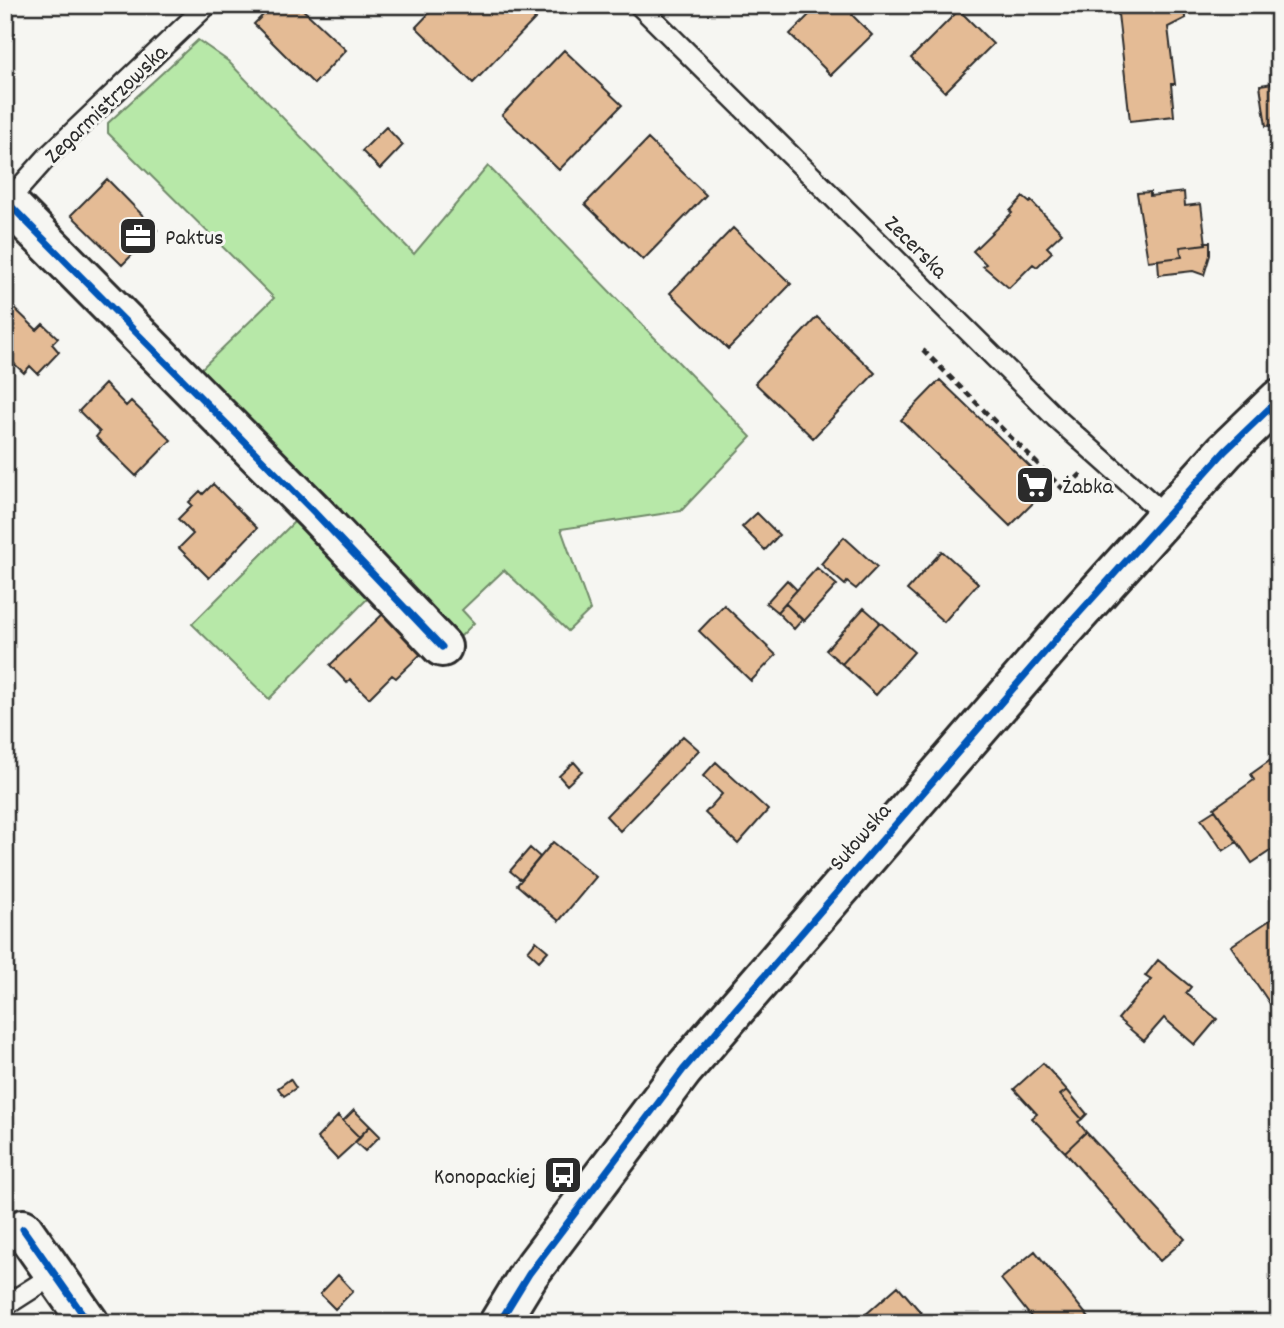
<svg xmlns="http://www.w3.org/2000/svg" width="1284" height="1328" viewBox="0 0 1284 1328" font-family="Dekko,sans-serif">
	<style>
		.green { fill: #b7e8a8; stroke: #718a6a; stroke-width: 2 }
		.building { fill: #e4bb95; stroke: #2b2b2b; stroke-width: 2 }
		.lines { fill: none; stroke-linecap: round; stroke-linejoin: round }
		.service-casing { stroke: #2b2b2b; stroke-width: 24 }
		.minor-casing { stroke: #2b2b2b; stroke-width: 44 }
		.secondary-casing { stroke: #2b2b2b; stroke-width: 44 }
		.path { stroke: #2b2b2b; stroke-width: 4.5; stroke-dasharray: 7 5; stroke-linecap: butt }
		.service { stroke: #f6f6f2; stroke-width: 19 }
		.minor { stroke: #f6f6f2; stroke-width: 38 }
		.secondary { stroke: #f6f6f2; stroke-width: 38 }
		.cycleway-casing { stroke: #f6f6f2; stroke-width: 11 }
		.cycleway { stroke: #0057b8; stroke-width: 7 }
		.labels { text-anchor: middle; stroke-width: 6; stroke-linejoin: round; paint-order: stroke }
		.street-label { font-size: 23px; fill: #2b2b2b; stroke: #f6f6f2 }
		.poi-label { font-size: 23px; fill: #2b2b2b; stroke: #f6f6f2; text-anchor: start }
	</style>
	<rect width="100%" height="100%" fill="#f6f6f2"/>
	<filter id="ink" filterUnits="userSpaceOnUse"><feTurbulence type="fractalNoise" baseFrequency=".0143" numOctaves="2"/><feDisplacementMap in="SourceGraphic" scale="14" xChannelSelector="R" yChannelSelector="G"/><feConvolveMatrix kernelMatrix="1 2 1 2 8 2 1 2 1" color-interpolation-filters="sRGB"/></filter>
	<g filter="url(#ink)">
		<!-- green -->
		<path class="green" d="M198,40l30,21 186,193 74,-88 263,271 -70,74 -120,18 29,81 -22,21 -64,-61 -42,40 12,13 -19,19 -124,-122 10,-11 -140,-140 73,-71 -166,-165v-10z
			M296,520l74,76 -101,103 -77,-75z"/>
		<!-- building -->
		<path class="building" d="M273,5h25l48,45 -32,34 -60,-60z
			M437,5h86l13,13 -63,65 -57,-56z
			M819,5h34l4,4 -5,6 20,20 -41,40 -41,-41z
			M1117,5h62l7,13 -18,9 7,57h-4l3,32 -44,5z
			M959,10l34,34 -48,48 -34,-34z
			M564,50l58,55 -63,65 -57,-55z
			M1279,82v42l-13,2 -6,-41z
			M386,127l17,18 -23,24 -18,-18z
			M648,139l58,56 -63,65 -58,-56z
			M107,179l50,51 -35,35 -51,-50z
			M1150,192v4l34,-4 1,14 16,-2 5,40 -26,3 2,10 -34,4 -11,-68z
			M1023,197l7,6 1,-2 31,32 -15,14 5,5 -15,15 -4,-3 -24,24 -26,-22 3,-2 -13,-13 39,-38 -2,-2z
			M733,228l58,56 -63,65 -58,-56z
			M1205,242h5v13l-6,20 -11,-4 -34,4 -1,-15 24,-3 -2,-10 26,-3z
			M5,299l32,31 6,-6 15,14 -6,6 7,8 -21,22 -8,-8 -6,7 -19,-18z
			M817,317l58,56 -62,65 -58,-55z
			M940,380l110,106 -40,40 -109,-106z
			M105,384l21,22 5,-5 40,39 -35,36 -40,-39 4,-5 -21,-21z
			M213,484l44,44 -48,50 -30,-30 14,-14 -15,-15 14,-14 -3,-3 11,-11 3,3z
			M757,513l22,22 -14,15 -23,-23z
			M844,537l33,30 -21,22 -9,-7 -2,3 -24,-21z
			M942,551l36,32 -34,39 -37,-32z
			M817,568l20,17 -33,36 -19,-18z
			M787,580l10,10 -20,22 -11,-9z
			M785,603l17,17 -8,9 -17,-17z
			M724,605l52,50 -25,26 -52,-50z
			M864,608l16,14 -38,42 -16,-14z
			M385,612l38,40 -27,26 -4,-3 -23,23 -19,-19 -3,4 -17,-18z
			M880,622l34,30 -38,43 -34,-31z
			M683,736l16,14 -79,81 -14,-15z
			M1275,757l4,6v82l-27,18 -38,-55 40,-28 -3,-6z
			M574,762l8,9 -15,14 -8,-9z
			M716,762l52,48 -30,34 -33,-31 17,-19 -19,-18z
			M1215,810l22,32 -14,9 -22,-32z
			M553,842l43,35 -37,44 -42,-36z
			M530,848l10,9 -19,23 -11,-9z
			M1279,914v103l-48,-71z
			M536,941l12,10 -9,10 -11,-10z
			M1158,960l33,27 -5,6 31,26 -22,26 -31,-27 -20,23 -26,-22 32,-38 1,-1 -6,-4z
			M1043,1063l24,27 -7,5 22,24 -4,3 8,10 -21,20 -33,-34 5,-4 -23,-25z
			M290,1079l6,9 -12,8 -6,-8z
			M1067,1090l20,24 -5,5 -22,-24z
			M354,1110l16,16 -11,11 -16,-16z
			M338,1116l22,22 -23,21 -20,-21z
			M370,1126l10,10 -15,15 -10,-9z
			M1086,1132l99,107 -25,22 -95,-109z
			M1035,1251l58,72h-57l-35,-44z
			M338,1275l15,16 -18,18 -15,-15z
			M898,1286l26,30 -5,5 2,2h-65z"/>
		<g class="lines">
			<defs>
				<path id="service" d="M639,5l417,413 111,99
					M7,202l42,-47 158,-150
					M5,1306l50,-32"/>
				<path id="minor" d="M5,204l2,-2 307,310 128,135
					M23,1229l66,94"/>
				<path id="secondary" d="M499,1323l30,-49 154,-204 380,-439 162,-180 54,-52"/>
			</defs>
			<!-- service casing -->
			<use href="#service" class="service-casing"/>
			<!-- minor casing -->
			<use href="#minor" class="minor-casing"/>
			<!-- secondary casing -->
			<use href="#secondary" class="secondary-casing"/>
			<!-- path -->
			<path class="path" d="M923,350l141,140 17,-16"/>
			<!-- service -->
			<use href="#service" class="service"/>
			<!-- minor -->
			<use href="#minor" class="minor"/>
			<!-- secondary -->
			<use href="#secondary" class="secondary"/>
			<defs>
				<path id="cycleway" d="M5,204l2,-2 307,310 128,135
					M23,1229l66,94
					M499,1323l30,-49 154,-204 380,-439 162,-180 54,-52"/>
			</defs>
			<!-- cycleway casing -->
			<use href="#cycleway" class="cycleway-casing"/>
			<!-- cycleway -->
			<use href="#cycleway" class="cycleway"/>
		</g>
	</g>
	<!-- icons -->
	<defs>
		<symbol id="office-square" viewBox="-11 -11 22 22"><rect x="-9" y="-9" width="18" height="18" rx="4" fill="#2b2b2b" stroke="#f6f6f2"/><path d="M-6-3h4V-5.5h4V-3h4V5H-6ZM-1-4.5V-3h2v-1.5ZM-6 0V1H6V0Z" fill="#fff"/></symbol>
		<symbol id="supermarket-square" viewBox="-11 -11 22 22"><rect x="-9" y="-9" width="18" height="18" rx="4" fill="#2b2b2b" stroke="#f6f6f2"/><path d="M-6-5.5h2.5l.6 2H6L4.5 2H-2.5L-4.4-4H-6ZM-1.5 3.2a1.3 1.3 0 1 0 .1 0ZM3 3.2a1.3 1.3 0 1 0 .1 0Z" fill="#fff"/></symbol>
		<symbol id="bus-square" viewBox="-11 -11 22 22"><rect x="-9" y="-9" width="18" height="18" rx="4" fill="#2b2b2b" stroke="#f6f6f2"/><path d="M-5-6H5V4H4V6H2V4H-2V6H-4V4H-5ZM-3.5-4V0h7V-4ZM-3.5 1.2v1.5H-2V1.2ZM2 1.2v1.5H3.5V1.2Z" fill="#fff"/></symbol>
	</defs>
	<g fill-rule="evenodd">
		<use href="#office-square" x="116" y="214" width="44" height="44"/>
		<use href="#supermarket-square" x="1013" y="463" width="44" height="44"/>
		<use href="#bus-square" x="541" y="1153" width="44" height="44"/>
	</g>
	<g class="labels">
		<!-- street labels -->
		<g class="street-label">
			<text transform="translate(105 103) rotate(-44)" y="8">Zegarmistrzowska</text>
			<text transform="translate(917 246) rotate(45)" y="8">Zecerska</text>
			<text transform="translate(859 836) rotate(-49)" y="8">Sułowska</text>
		</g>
		<!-- poi labels -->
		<g class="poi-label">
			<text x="165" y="244">Paktus</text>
			<text x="1062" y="493">Żabka</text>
			<text x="536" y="1183" text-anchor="end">Konopackiej</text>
		</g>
	</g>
	<!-- margin -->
	<rect width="1284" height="1328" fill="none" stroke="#f6f6f2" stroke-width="28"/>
	<rect x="14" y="14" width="1256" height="1300" fill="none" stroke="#2b2b2b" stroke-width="2.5" filter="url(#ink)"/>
</svg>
